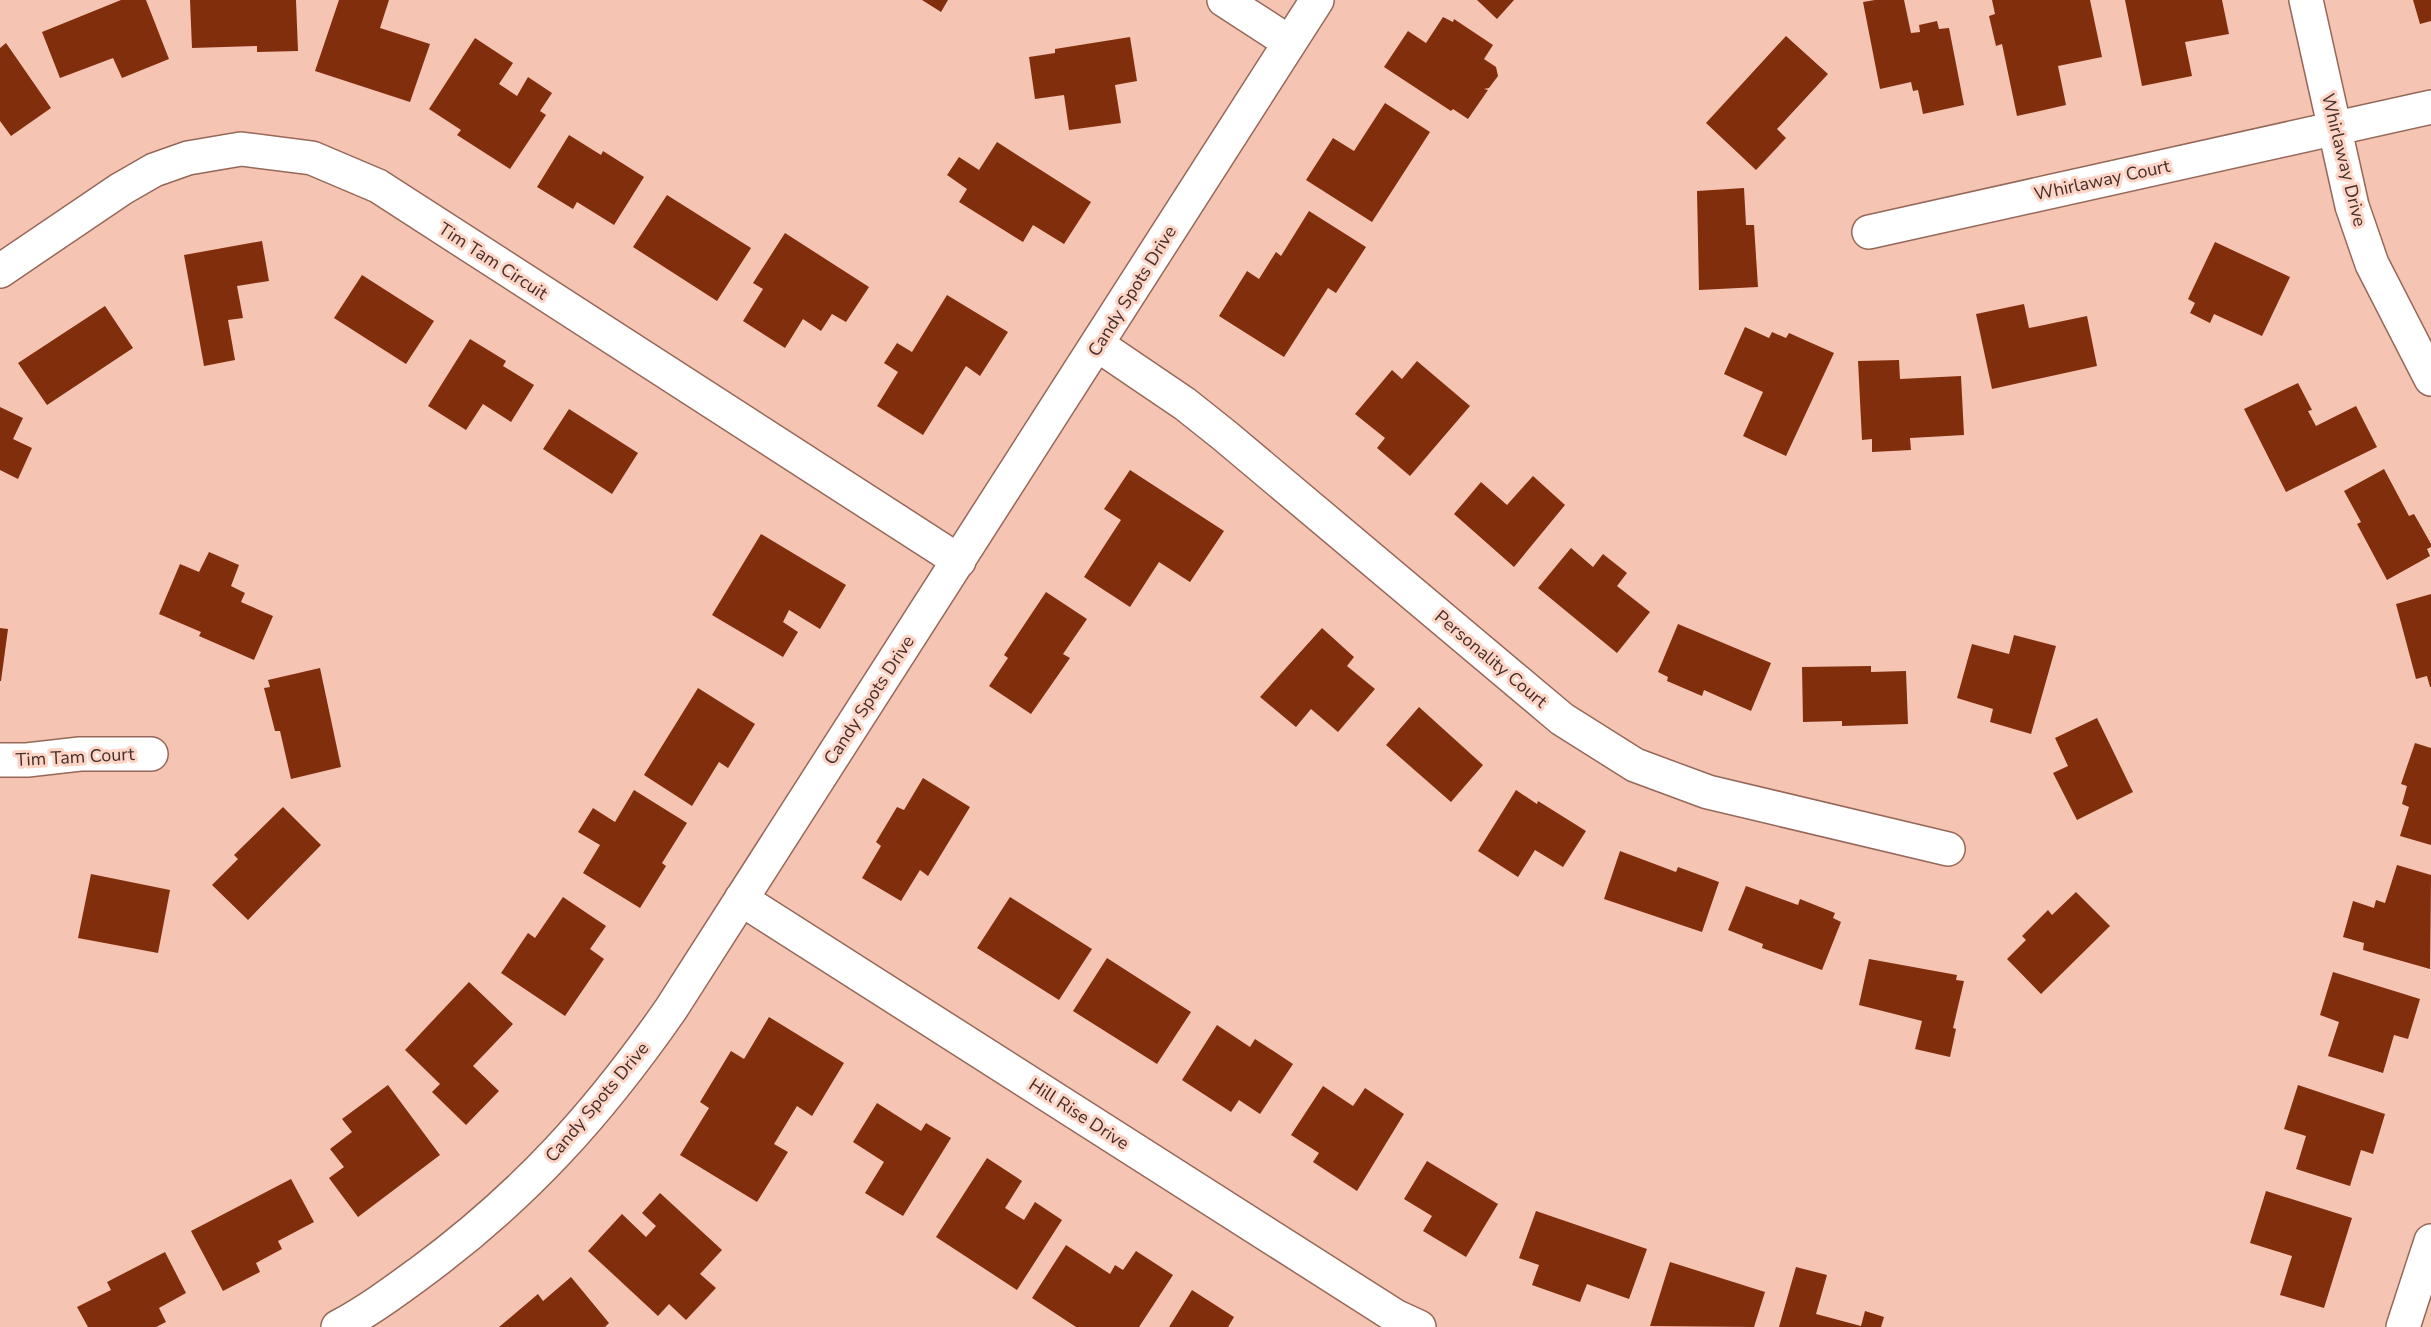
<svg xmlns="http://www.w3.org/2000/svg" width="2431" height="1327" viewBox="0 0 2431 1327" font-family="'Nunito Sans',sans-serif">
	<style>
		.building { fill: #812e0c }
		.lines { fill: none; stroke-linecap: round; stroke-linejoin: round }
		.minor-casing { stroke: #956859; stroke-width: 36 }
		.minor { stroke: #fff; stroke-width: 33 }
		.labels { text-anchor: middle; stroke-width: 6; stroke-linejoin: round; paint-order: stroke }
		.street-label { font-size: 18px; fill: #443029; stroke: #fdd4c6 }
	</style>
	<rect width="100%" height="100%" fill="#f6c4b3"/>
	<!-- building -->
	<path class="building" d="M121,0h25l23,59 -47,19 -9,-20 -53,20 -18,-46z
		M190,0h106l2,51 -41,1v-6l-65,2z
		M339,0h50l-9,28 50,16 -20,58 -95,-31z
		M922,0h26l-7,12z
		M1477,0h37l-17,19z
		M1875,0h29l7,33 9,-1 -1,-7 18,-4 2,8 10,-1 15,77 -41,9 -5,-24 -5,1 -2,-9 -31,7 -17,-87z
		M1992,0h98l12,57 -44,9 8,39 -49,11 -15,-72 -6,2 -7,-30 6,-2z
		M2125,0h97l7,34 -44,8 7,34 -50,10z
		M2413,0h18v21l-11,3z
		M1443,17l10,5 1,-3 39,26 -9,14 12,8 2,9 -9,12 -5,1 4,1 -20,29 -15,-10 -2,2 -67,-44 24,-36 18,12z
		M1786,36l42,38 -51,55 9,9 -30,32 -50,-47z
		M1130,37l7,44 -22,4 6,38 -52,7 -5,-35 -29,4 -6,-42 26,-4v-4z
		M475,38l38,25 -14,21 18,12 11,-19 24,16 -12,18 6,4 -36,54 -53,-34 4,-5 -32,-21z
		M6,43l45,65 -40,28 -11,-15v-73z
		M1385,103l45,29 -58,90 -66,-42 27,-42 21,13z
		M569,135l32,20 2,-4 41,26 -30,48 -37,-23 -4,7 -36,-22z
		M997,142l94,60 -27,42 -31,-19 -10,17 -64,-40 8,-13 -20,-14 12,-18 20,13z
		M1744,188l2,37h8l4,62 -59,3 -2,-99z
		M667,195l84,53 -34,53 -84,-54z
		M1309,211l57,36 -30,46 -8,-5 -44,69 -65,-41 28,-45 12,8 17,-27 5,4z
		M785,233l84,54 -23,35 -14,-8 -11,17 -18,-12 -18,29 -42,-27 20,-32 -10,-6z
		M262,241l7,40 -32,5 6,32 -15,2 7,40 -31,6 -20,-111z
		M2215,242l75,35 -28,59 -48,-22 -4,9 -20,-10 5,-10 -7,-4z
		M362,275l72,46 -28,43 -72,-46z
		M947,295l61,37 -28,44 -14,-10 -43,69 -46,-29 21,-34 -14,-9 13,-20 15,9z
		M2024,304l5,24 58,-12 10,50 -105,23 -16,-75z
		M105,306l28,42 -86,57 -29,-42z
		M1745,327l24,11 3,-6 14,6 3,-5 45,20 -48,103 -43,-20 20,-44 -39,-18z
		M470,339l36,22 -3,5 31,19 -23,37 -28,-18 -17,26 -38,-24z
		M1899,360l1,19 61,-3 3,59 -54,3 1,12 -39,2v-13l-10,1 -4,-79z
		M1417,361l53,45 -60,70 -33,-28 8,-10 -30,-24 37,-44 10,9z
		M2298,383l14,27 -4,1 8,15 40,-20 21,41 -91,45 -42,-83z
		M0,407l23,11 -10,21 19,9 -14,31 -18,-9z
		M569,409l69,44 -26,41 -69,-45z
		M2384,469l25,47 5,-2 17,30v3l-4,2 3,7 -43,24 -30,-56 4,-2 -17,-31z
		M1130,470l94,61 -34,51 -31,-20 -29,45 -46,-30 37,-57 -17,-11z
		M1533,476l32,29 -51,62 -60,-53 27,-32 26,23z
		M761,534l85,51 -26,44 -31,-19 -6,12 15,10 -15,25 -71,-42z
		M1571,548l22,19 10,-13 24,19 -10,13 33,26 -33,41 -79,-65z
		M209,552l30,13 -8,21 14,7 -4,9 32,14 -19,44 -55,-24 2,-4 -42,-18 21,-50 19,8z
		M1046,592l41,27 -24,35 7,4 -39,56 -42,-28 19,-28 -4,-3z
		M2431,594v93h-1l-3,-11 -11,3 -20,-75z
		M1678,624l93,39 -20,48 -47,-21 -2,6 -35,-15 1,-4 -10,-5z
		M0,628l8,1 -7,52h-1z
		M1322,628l32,29 -7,9 28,23 -37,43 -27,-23 -15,18 -36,-30z
		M2014,635l42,11 -25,88 -41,-12 3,-13 -36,-11 15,-54 37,10z
		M1871,666v6l35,-1 2,53 -66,2v-5l-39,1 -1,-55z
		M320,668l21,99 -50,12 -11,-48h-5l-11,-43 6,-1 -2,-7z
		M698,688l57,36 -27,44 -9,-6 -27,44 -48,-31z
		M1419,707l64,58 -32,37 -65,-57z
		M2097,718l36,74 -56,28 -24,-47 15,-7 -13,-28z
		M2415,743l16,5v97l-31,-9 9,-29 -7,-3 5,-18 -6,-2z
		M923,778l47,29 -42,69 -8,-6 -19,31 -39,-23 19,-32 -5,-4 21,-35 7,3z
		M634,790l53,33 -25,40 4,3 -26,42 -57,-35 17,-28 -22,-13 15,-24 22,14z
		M1516,790l21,14 1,-3 48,30 -23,36 -28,-17 -17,27 -40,-26z
		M283,807l38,38 -73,75 -36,-35 26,-26 -4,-4z
		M1620,851l56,21 2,-5 41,15 -17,50 -98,-33z
		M2397,865l34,10 -1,94 -67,-19 1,-7 -21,-6 10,-36 21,7 2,-8 9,3z
		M91,874l79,16 -12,63 -80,-15z
		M1746,886l52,19 2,-6 35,14 -2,5 8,4 -19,48 -60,-22 1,-4 -35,-14z
		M2076,892l34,34 -69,68 -34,-35 19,-19 -4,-4 26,-26 4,5z
		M563,897l43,29 -16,23 14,10 -39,57 -64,-43 27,-40 7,5z
		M1010,897l82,52 -33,51 -82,-52z
		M1107,958l84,54 -34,52 -84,-53z
		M1869,959l88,16 -1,5 8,1 -11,47 3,1 -6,28 -35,-8 7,-28 -63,-16z
		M2333,972l87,27 -12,40 -14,-4 -11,38 -55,-17 11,-34 -19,-7z
		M469,982l44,42 -40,42 26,25 -33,34 -34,-33 8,-8 -35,-34z
		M769,1017l75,46 -32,53 -15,-10 -23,38 14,8 -31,50 -77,-47 29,-47 -9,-6 31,-51 13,8z
		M1217,1025l33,22 5,-8 38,25 -33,50 -21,-14 -8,12 -49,-32z
		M388,1085l52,70 -82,62 -29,-39 15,-11 -14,-18 22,-17 -10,-13z
		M2298,1085l87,29 -12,40 -12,-4 -11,36 -54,-17 10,-33 -22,-7z
		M1323,1086l30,20 12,-18 39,26 -47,77 -44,-29 6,-9 -28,-18z
		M877,1103l44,28 5,-8 25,15 -48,78 -38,-23 19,-31 -31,-20z
		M987,1158l35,23 -17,27 19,12 11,-18 27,18 -45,70 -81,-53z
		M1427,1161l71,43 -32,53 -43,-26 9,-15 -28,-17z
		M291,1179l23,43 -36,19 4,8 -26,14 4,9 -37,19 -32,-60z
		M2266,1191l86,27 -28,90 -44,-13 12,-39 -42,-13z
		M660,1193l62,57 -22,24 16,14 -30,32 -17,-16 -11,12 -70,-65 34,-37 24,23 10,-11 -14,-13z
		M1536,1211l111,38 -18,50 -42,-15 -7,18 -48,-17 7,-20 -20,-7z
		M1066,1245l44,29 5,-9 8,5 13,-19 37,24 -34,52h-63l-44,-29z
		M165,1252l21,41 -27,15 7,14 -10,5h-68l-11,-20 34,-17 -4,-8z
		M1670,1262l95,30 -11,35 -104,-1z
		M1796,1267l31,8 -11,39 45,12 4,-15 19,6 -3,10h-102z
		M571,1277l38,46 -4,4h-106l39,-33 5,7z
		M1192,1290l42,27 -6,10h-59z"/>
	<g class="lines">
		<defs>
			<path id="minor" d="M1224,0l65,42
				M2306,0l46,206 20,58 59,115
				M1869,232l562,-125
				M0,271l121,-82 33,-19 34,-12 53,-9 71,9 66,28 581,375
				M1098,345l87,59 39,31 338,284 73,46 73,27 240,57
				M0,760h27l53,-6h71
				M741,899l654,417 24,11
				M338,1327c30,-16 57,-36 83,-55 104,-77 177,-158 250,-263l646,-1009
				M2403,1327l28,-86"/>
		</defs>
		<!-- minor casing -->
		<use href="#minor" class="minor-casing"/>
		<!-- minor -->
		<use href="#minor" class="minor"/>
	</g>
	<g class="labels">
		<!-- street labels -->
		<g class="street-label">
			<text transform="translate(2344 160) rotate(76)" y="6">Whirlaway Drive</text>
			<text transform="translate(2102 180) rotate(-12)" y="6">Whirlaway Court</text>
			<text transform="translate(493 261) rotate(33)" y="6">Tim Tam Circuit</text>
			<text transform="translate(1132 291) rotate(-58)" y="6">Candy Spots Drive</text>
			<text transform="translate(1491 659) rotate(40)" y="6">Personality Court</text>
			<text transform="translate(869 700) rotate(-57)" y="6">Candy Spots Drive</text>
			<text transform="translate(75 757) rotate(-3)" y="6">Tim Tam Court</text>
			<text transform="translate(597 1102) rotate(-50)" y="6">Candy Spots Drive</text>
			<text transform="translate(1079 1114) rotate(33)" y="6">Hill Rise Drive</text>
		</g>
	</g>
</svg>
